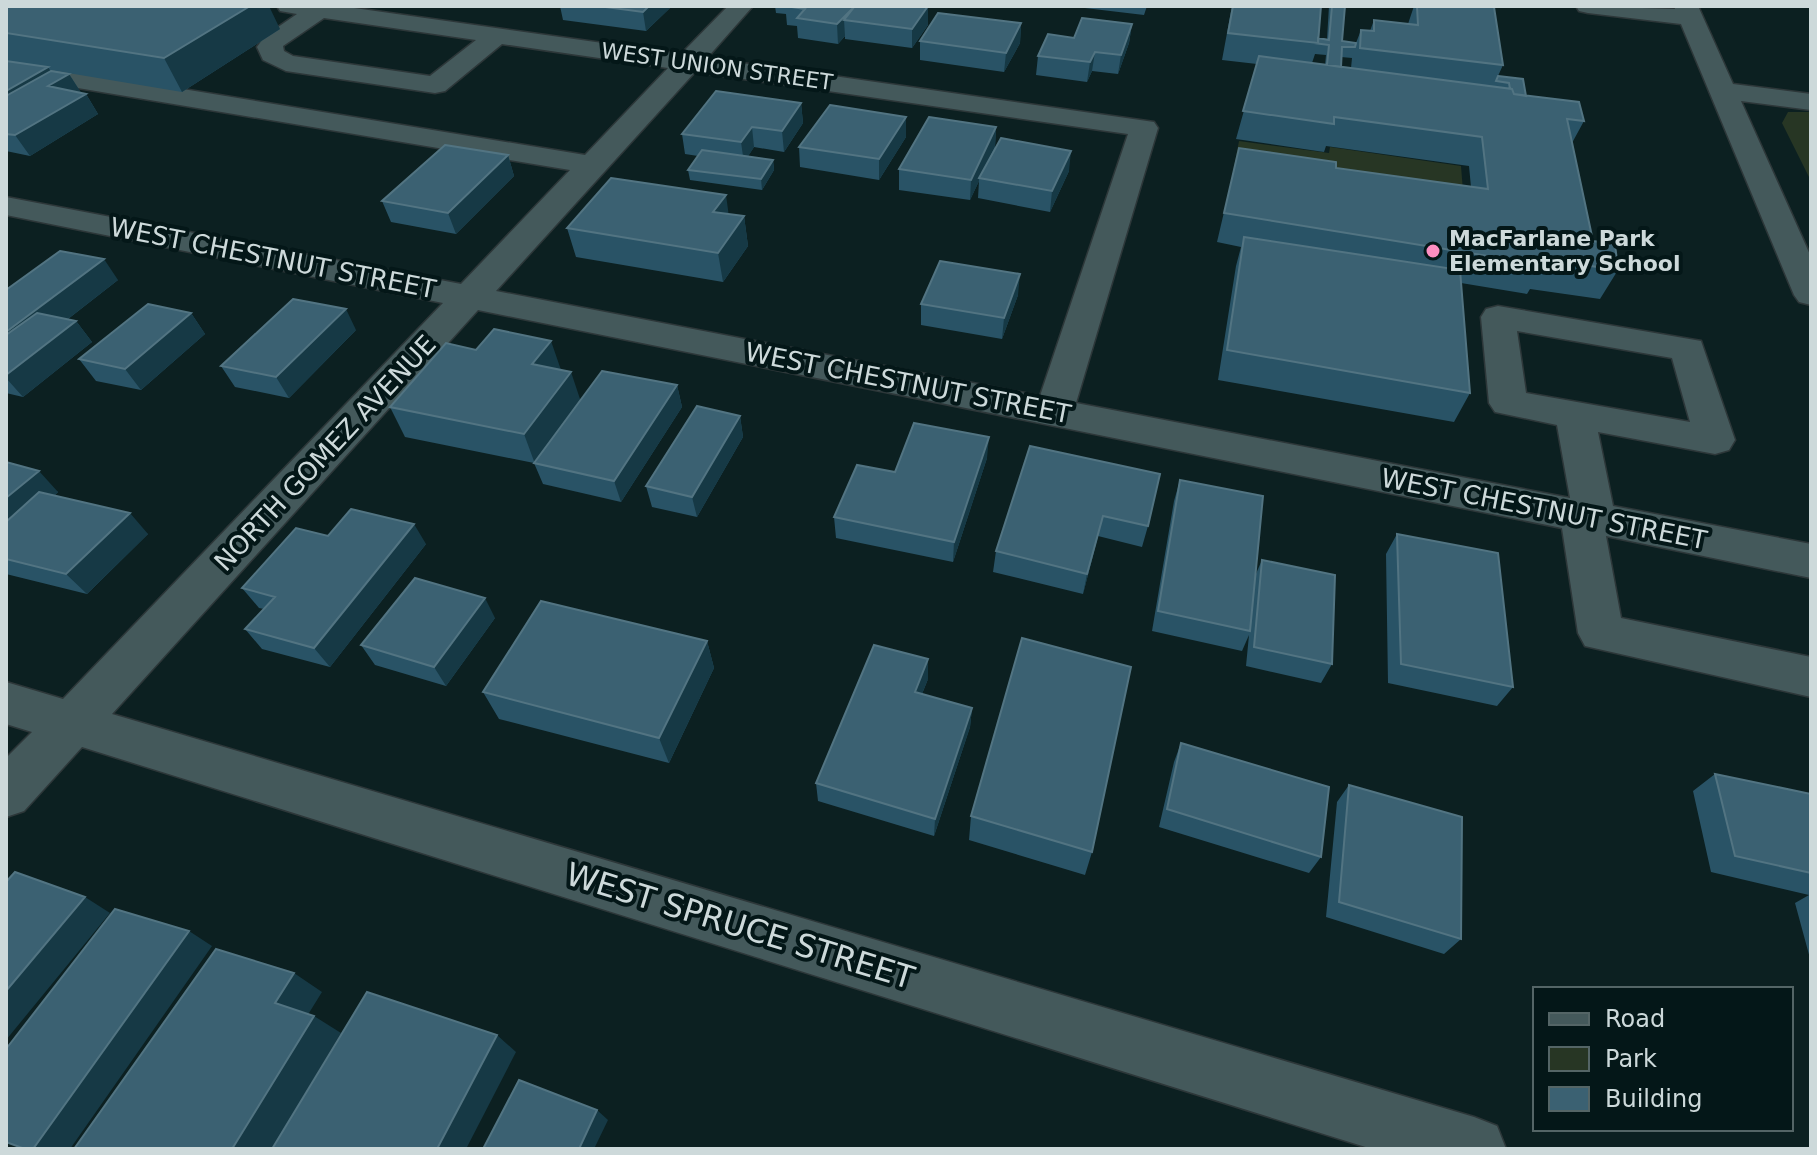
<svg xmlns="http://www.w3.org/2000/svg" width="1817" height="1155" viewBox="0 0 1817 1155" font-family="'DejaVu Sans',sans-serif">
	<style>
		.green { fill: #273624 }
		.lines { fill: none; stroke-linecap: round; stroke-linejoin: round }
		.minor-casing { stroke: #2d3739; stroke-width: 3 }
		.minor { fill: #44595b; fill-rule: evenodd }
		.wall { fill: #295366; fill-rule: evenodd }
		.shaded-wall { fill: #163945 }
		.building { fill: #3b6172; stroke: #527482; stroke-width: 2 }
		.poi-dot { fill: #fc8fc2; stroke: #041718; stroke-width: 3 }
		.labels { text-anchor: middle; stroke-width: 8; stroke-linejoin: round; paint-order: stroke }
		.far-street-label { font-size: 22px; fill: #cdd9da; stroke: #041718 }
		.far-poi-label { font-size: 22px; font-weight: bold; fill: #cdd9da; stroke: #041718; text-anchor: start }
		.street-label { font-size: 26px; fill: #cdd9da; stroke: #041718 }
		.near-street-label { font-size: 32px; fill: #cdd9da; stroke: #041718 }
	</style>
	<rect width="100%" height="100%" fill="#0c2021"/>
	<!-- green -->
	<path class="green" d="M1788,112h23v69l-29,-58z
		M1239,141l90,12 1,-6 131,19 4,50 -232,-44z"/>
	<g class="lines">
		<defs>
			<path id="minor" d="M277,6h63l341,48 47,-48h25l-46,52 447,64 4,6 -82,275 494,95 -13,-73 -62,-13 -6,-9 -8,-86 5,-8 12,-3 203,35 34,99 -6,10 -14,4 -117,-22 15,74 198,38v34l-205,-42 15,82 190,39v40l-226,-51 -7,-13 -16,-105 -1084,-218 -366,404 1362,403 23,9 9,23h-134l-1290,-402 -58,64 -18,6v-59l26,-26 -26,-8v-42l57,17 380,-396 -437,-88v-18l455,87 109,-114 -564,-94v-16l579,95 83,-87 -166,-24 -57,47 -10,2 -149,-22 -23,-11 -6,-13 8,-11 32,-22 -17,-3zM324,18l152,22 -46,36 -137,-20 -9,-5 -1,-5zM695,72l433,62 -88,262 -544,-105zM1517,331l155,27 18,64 -164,-29z
				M1576,6l99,3 -1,-3h24l35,78 78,10v16l-70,-9 70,156v48l-12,-3 -5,-7 -113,-271 -93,-11 -9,-2z"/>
		</defs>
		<!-- minor casing -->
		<use href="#minor" class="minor-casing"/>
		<!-- minor -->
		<use href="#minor" class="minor"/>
	</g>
	<!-- wall -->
	<path class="wall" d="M6,6l274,23 -98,63 -132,-22 1,1 18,3 12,19 5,1 12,20 -68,42 -24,-5z
		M560,6h110v2l-24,23 -83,-11z
		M775,6h153v19l-16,23 -67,-9v-3l-7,8 -40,-6 -1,-12 -10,-1 -1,-11 -10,-1z
		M1068,6h79l-3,9z
		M1232,6h89l-3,32 9,1 2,-33h16l-3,35 14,2 5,-13 9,1 4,-11 34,4 6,-18h72l17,59 -5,11 28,20 58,25 -12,22 21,98 25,29 -18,29 -70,-10 -3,5 -66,-11 9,110 -16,29 -236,-42 18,-114 5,-19 -24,-5 22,-94 97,20 135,19 -2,-21 -143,-20 -2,6 -88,-13 21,-75 -35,-4zM1315,54l11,1 -1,10 -13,-2zM1341,57l11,1 -1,10 -10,-1z
		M1021,23l-1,20 -16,29 -84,-12v-19z
		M1132,24l-3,19 -11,31 -26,-3 -5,11 -51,-7 2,-19 36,-18z
		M801,103l2,20 -19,29 -30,-5 -6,9 25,4 1,10 -12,20 -72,-10 -2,-10 10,-14 -13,-2 -3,-20z
		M996,127l-1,20 74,24 -19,41 -72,-14 1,-17 -9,19 -71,-10v-21z
		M906,137l-27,43 -79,-13 -1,-20z
		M508,155l6,21 -58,58 -65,-12 -9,-21z
		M744,216l4,30 -25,36 -147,-25 -9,-29z
		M118,280l-50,39 8,2 16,21 -69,55 -17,-4v-103z
		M1018,295l-16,44 -81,-14v-21z
		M191,313l14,21 -64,56 -45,-9 -17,-22z
		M356,330l-67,68 -54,-11 -14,-21z
		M561,370l19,30 97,-15 5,22 -61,95 -78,-18 -9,-21 -129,-26 -15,-30z
		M740,416l3,21 -46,80 -45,-10 -6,-21z
		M1030,446l118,80 -6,21 -44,-11 -15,58 -90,-22 3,-21z
		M987,458l-34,104 -117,-24 -2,-21 61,-45z
		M6,462l52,30 -4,4 94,38 -61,60 -81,-20z
		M1180,480l75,96 7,-16 70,104 -11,19 -75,-17 3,-31 -7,16 -90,-20 22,-130z
		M1397,534l116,153 -16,19 -109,-23 -2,-129z
		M426,544l-96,123 -68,-18 -17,-20 19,-20 -5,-1 -17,-20z
		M495,618l-49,68 -71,-21 -14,-20z
		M707,641l7,27 -45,95 -170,-44 -16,-27z
		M928,679l-6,15 50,14 -2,19 -36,109 -116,-35 -2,-18z
		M1181,743l140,114 -12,16 -150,-46 15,-65z
		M1715,774l96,20v168l-16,-59 14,-8 -98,-23 -18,-81z
		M1349,785l112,154 -17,15 -118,-37 11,-115z
		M971,816l121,36 -7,23 -116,-35z"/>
	<!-- shaded-wall -->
	<path class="shaded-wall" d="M250,6h19l11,23 -98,63 -18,-34z
		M649,6h21v2l-24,23 -3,-19z
		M855,6l-11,14 1,16 -7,8 -1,-20z
		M928,6v19l-16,23v-19z
		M1021,23l-1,20 -16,29 2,-19z
		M1132,24l-3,19 -11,31 3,-19z
		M1095,52l-3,19 -5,11 3,-20z
		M48,67l9,14 12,-7 13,20 -76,25v-28z
		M86,94l12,20 -68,42 -15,-21z
		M801,103l2,20 -19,29 -2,-21z
		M906,117v20l-27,43v-21z
		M752,127l2,20 -10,16 -3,-21z
		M996,127l-1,20 -16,31v3l-9,19 1,-20z
		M1071,151l-2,20 -19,41 2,-21z
		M508,155l6,21 -58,58 -8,-21z
		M773,160l1,10 -12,20 -1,-11z
		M726,195l4,29 -17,-12z
		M744,216l4,30 -25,36 -5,-29z
		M104,259l14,21 -112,87v-35z
		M1020,274l-2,21 -16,44 2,-21z
		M346,309l10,21 -67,68 -13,-21z
		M191,313l14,21 -64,56 -16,-21z
		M76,321l16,21 -69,55 -17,-19v-3z
		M551,341l10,29 -29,-6z
		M571,372l10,30 -46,62 -11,-30z
		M677,385l5,22 -61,95 -7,-21z
		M740,416l3,21 -46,80 -5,-20z
		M989,437l-2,21 -34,104 1,-20z
		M39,471l19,21 -52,44v-38z
		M130,513l18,21 -61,60 -21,-20z
		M1103,516l-5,20 -15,58 4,-20z
		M414,524l12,20 -96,123 -16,-19z
		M485,598l10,20 -49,68 -12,-19z
		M707,641l7,27 -45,95 -10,-25z
		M928,659v20l-13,32v-19z
		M972,708l-2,19 -36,109 1,-17z
		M85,897l25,16 -104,127v-49z
		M189,931l23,15 -142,203h-37z
		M294,973l28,19 -18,29 -29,-18z
		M314,1016l27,17 -69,116h-40z
		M497,1035l19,17 -50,97h-29z
		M597,1110l11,10 -14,29h-15z"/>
	<!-- building -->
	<path class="building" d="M6,6h244l-86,52 -158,-25z
		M598,6h51l-6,6z
		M785,6h70l-18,18 -40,-6 8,-9z
		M855,6h73l-16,23 -68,-9z
		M1233,6h88l-3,37 -90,-10z
		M1332,6h13l-3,35 14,2 -1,4h-13l-1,20 -14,-2 2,-20 -15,-2h4v-5l11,2z
		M1417,6l77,1 9,58 -143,-17 1,-18 13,1v-11l44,5z
		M938,13l83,10 -15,30 -86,-12z
		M1082,18l50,6 -11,31 -26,-3 -5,10 -52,-6 10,-22 26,4z
		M1259,56l253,33 2,5 65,8 5,19 -17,-2 26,122 22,3 3,26 -75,-11v6l-319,-52 15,-65 97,14v6l152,21 -6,-52 -148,-20v7l-91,-13z
		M6,61l42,6 -42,24z
		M51,71l18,3 -21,12 38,8 -71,41 -9,-1v-38z
		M1498,76l25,3 3,17 -12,-2 -2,-5h-2l-1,-6 -13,-2z
		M716,91l85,12 -19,28 -30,-4 -11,15 -59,-8z
		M830,105l76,12 -27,42 -80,-12z
		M929,117l67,10 -25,53 -72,-11z
		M1001,138l70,13 -19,40 -73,-13z
		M445,145l63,10 -60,58 -66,-12z
		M702,150l71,10 -12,19 -73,-9z
		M611,178l115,17 -13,17 31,4 -26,37 -151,-25z
		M1244,237l216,33 10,123 -243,-43z
		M60,251l44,8 -98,73v-42z
		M940,261l80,13 -16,44 -83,-14z
		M293,299l53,10 -70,68 -55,-11z
		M148,304l43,9 -66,56 -46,-10z
		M37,313l39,8 -70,54v-40z
		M494,329l57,12 -19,23 39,8 -47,62 -134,-27 56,-64 30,7z
		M602,371l75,14 -63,96 -80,-18z
		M697,406l43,10 -48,81 -46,-11z
		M914,423l75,14 -35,105 -120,-25 23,-52 38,7z
		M1030,446l130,28 -12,52 -45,-10 -16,58 -91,-23z
		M6,462l33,9 -33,27z
		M1180,480l83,16 -13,135 -92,-20z
		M39,492l91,21 -64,61 -60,-15v-37z
		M351,509l63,15 -100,124 -69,-19 30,-32 -33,-9 54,-60 32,8z
		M1397,534l101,19 15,134 -112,-23z
		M1262,560l73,15 -3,89 -78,-17z
		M415,578l70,20 -51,69 -73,-22z
		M541,601l166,40 -48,97 -176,-46z
		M1022,638l109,29 -39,185 -121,-36z
		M874,645l54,14 -13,33 57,16 -37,111 -119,-36z
		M1181,743l148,44 -8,70 -154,-48z
		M1715,774l96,20v79l-76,-17z
		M1349,785l113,32 -1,122 -122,-37z
		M15,872l70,25 -79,94v-109z
		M115,909l74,22 -156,218h-8l-19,-7v-93z
		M216,949l78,24 -19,30 39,13 -82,133h-158z
		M367,992l130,43 -60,114h-165z
		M519,1080l78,30 -18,39h-96z"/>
	<!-- markers -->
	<circle class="poi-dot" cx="1433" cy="251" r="8"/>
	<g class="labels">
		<!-- far-street labels -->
		<g class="far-street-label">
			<text transform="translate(717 66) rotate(8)" y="8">WEST UNION STREET</text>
		</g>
		<!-- far-poi labels -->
		<g class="far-poi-label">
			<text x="1449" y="246">MacFarlane Park<tspan x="1449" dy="25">Elementary School</tspan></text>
		</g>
		<!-- street labels -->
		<g class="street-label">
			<text transform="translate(273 258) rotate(11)" y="9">WEST CHESTNUT STREET</text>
			<text transform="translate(908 383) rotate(11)" y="9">WEST CHESTNUT STREET</text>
			<text transform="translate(325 453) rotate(-47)" y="9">NORTH GOMEZ AVENUE</text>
			<text transform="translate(1544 509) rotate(11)" y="9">WEST CHESTNUT STREET</text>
		</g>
		<!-- near-street labels -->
		<g class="near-street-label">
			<text transform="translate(740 926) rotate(17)" y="11">WEST SPRUCE STREET</text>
		</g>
	</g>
	<!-- border -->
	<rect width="1817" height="1155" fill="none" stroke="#cdd9da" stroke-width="16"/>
	<!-- legend -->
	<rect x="1533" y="987" width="260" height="144" fill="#041718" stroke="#546566" stroke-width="2"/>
	<rect x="1549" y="1013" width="40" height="12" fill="#44595b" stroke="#546566" stroke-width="2"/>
	<text x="1605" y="1027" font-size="24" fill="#cdd9da">Road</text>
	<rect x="1549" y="1047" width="40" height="24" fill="#273624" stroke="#546566" stroke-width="2"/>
	<text x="1605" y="1067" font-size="24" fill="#cdd9da">Park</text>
	<rect x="1549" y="1087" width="40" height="24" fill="#3b6172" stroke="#546566" stroke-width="2"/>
	<text x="1605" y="1107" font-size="24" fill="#cdd9da">Building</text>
</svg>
